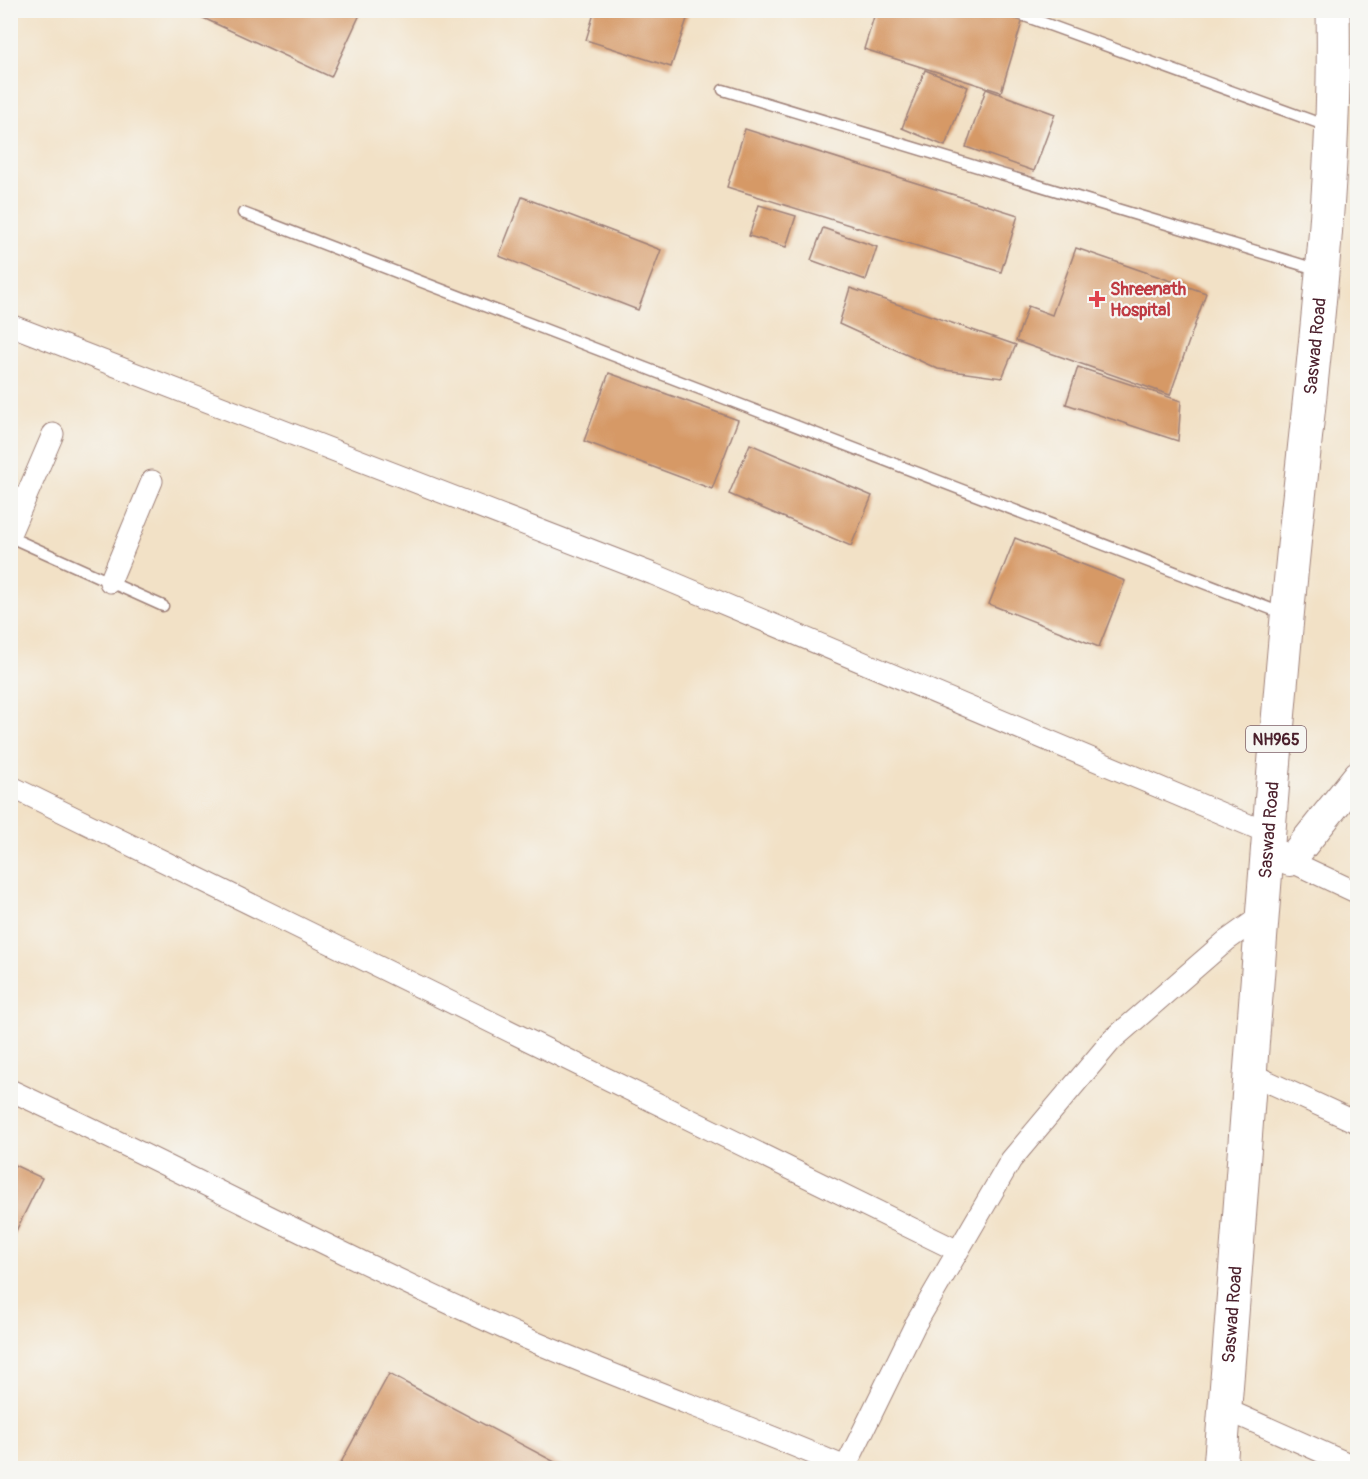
<svg xmlns="http://www.w3.org/2000/svg" width="1368" height="1479" viewBox="0 0 1368 1479" font-family="Pangolin,sans-serif">
	<style>
		.building { fill: #d69966 }
		.lines { fill: none; stroke-linecap: round; stroke-linejoin: round }
		.lane-casing { stroke: #9e8078; stroke-width: 13 }
		.street-casing { stroke: #9e8078; stroke-width: 23 }
		.secondary-casing { stroke: #9e8078; stroke-width: 32 }
		.highway-casing { stroke: #9e8078; stroke-width: 35 }
		.lane { stroke: #fff; stroke-width: 10 }
		.street { stroke: #fff; stroke-width: 21 }
		.secondary { stroke: #fff; stroke-width: 30 }
		.highway { stroke: #fff; stroke-width: 33 }
		.health-dot { fill: #e0444e; stroke: #f6f6f2; stroke-width: 2 }
		.labels { text-anchor: middle; stroke-width: 4.5; stroke-linejoin: round; paint-order: stroke }
		.shield { fill: #f6f6f2; stroke: #7e6067; stroke-width: 1.5 }
		.shield-label { font-size: 16px; font-weight: bold; fill: #4a1f2b }
		.health-label { font-size: 18px; font-weight: bold; fill: #be3a42; stroke: #f6f6f2; text-anchor: start }
		.street-label { font-size: 18px; fill: #4a1f2b; stroke: #f6f6f2 }
	</style>
	<rect width="100%" height="100%" fill="#f6f6f2"/>
	<filter id="ink" filterUnits="userSpaceOnUse"><feTurbulence type="fractalNoise" baseFrequency=".0167" numOctaves="2"/><feDisplacementMap in="SourceGraphic" scale="12" xChannelSelector="R" yChannelSelector="G"/><feConvolveMatrix kernelMatrix="1 2 1 2 8 2 1 2 1" color-interpolation-filters="sRGB"/></filter>
	<filter id="wash" filterUnits="userSpaceOnUse"><feTurbulence type="fractalNoise" baseFrequency=".008" numOctaves="4" result="noise"/><feDisplacementMap in="SourceGraphic" scale="24" xChannelSelector="R" yChannelSelector="G"/><feGaussianBlur stdDeviation="1.35" result="paint"/><feColorMatrix in="noise" values="0 0 0 0 0 0 0 0 0 0 0 0 0 0 0 0 0 1.4 0 .05"/><feComposite in="paint" operator="in"/></filter>
	<g filter="url(#wash)">
		<rect width="100%" height="100%" fill="#f2e1c6"/>
		<g id="blocks">
			<!-- building -->
			<path class="building" d="M186,10h176l-31,67z
				M595,10h95l-19,57 -85,-27z
				M876,10h119l28,9 -22,73 -137,-43z
				M925,70l43,17 -23,59 -43,-18z
				M986,89l69,25 -21,57 -68,-24z
				M745,129l273,86 -17,57 -274,-85z
				M522,197l139,53 -23,60 -139,-54z
				M759,205l37,11 -10,31 -37,-11z
				M823,228l54,19 -11,33 -55,-20z
				M1076,248l130,45 -36,102 -154,-54 12,-35 24,9z
				M850,288l166,57 -14,33 -64,-9 -99,-45z
				M1078,367l103,34 -3,40 -112,-37z
				M609,373l129,47 -26,69 -128,-48z
				M750,444l122,52 -21,50 -122,-52z
				M1015,538l110,43 -26,66 -110,-43z
				M10,1163l32,15 -32,65z
				M389,1374l177,94h-228z"/>
		</g>
	</g>
	<g filter="url(#ink)">
		<use href="#blocks" fill-opacity="0" stroke="#9e8078" stroke-width="1.5"/>
		<g class="lines">
			<defs>
				<path id="lane" d="M1008,10l319,116
					M723,90l596,180
					M243,213l1041,401
					M10,537l153,69"/>
				<path id="street" d="M10,325l643,249 615,259
					M10,534l43,-100
					M110,582l42,-101
					M10,786l948,465
					M1290,861l68,32
					M1249,1073l109,50
					M10,1090c171,80 338,169 511,246 107,47 217,85 324,131
					M1225,1409l133,59
					M845,1468l70,-143 96,-165 101,-120 114,-99 35,-25"/>
				<path id="secondary" d="M1266,850l24,11 68,-85"/>
				<g id="highway">
					<path id="s1" d="M1220,1468c23,-283 41,-566 67,-850 18,-202 50,-404 46,-608"/>
				</g>
			</defs>
			<!-- lane casing -->
			<use href="#lane" class="lane-casing"/>
			<!-- street casing -->
			<use href="#street" class="street-casing"/>
			<!-- secondary casing -->
			<use href="#secondary" class="secondary-casing"/>
			<!-- highway casing -->
			<use href="#highway" class="highway-casing"/>
			<!-- lane -->
			<use href="#lane" class="lane"/>
			<!-- street -->
			<use href="#street" class="street"/>
			<!-- secondary -->
			<use href="#secondary" class="secondary"/>
			<!-- highway -->
			<use href="#highway" class="highway"/>
		</g>
	</g>
	<!-- markers -->
	<path class="health-dot" d="M1094 290h6v6h6v6h-6v6h-6v-6h-6v-6h6z"/>
	<g class="labels">
		<!-- shield labels -->
		<rect class="shield" x="1246" y="726" width="60" height="26" rx="4.5"/>
		<g class="shield-label">
			<text x="1276" y="745">NH965</text>
		</g>
		<!-- health labels -->
		<g class="health-label">
			<text x="1110" y="295">Shreenath<tspan x="1110" dy="21">Hospital</tspan></text>
		</g>
		<!-- street labels -->
		<g class="street-label">
			<text dy="6" stroke="none"><textPath href="#s1" startOffset="1126">Saswad Road</textPath></text>
			<text dy="6" stroke="none"><textPath href="#s1" startOffset="640">Saswad Road</textPath></text>
			<text dy="6" stroke="none"><textPath href="#s1" startOffset="154">Saswad Road</textPath></text>
		</g>
	</g>
	<!-- margin -->
	<rect width="1368" height="1479" fill="none" stroke="#f6f6f2" stroke-width="36"/>
</svg>
